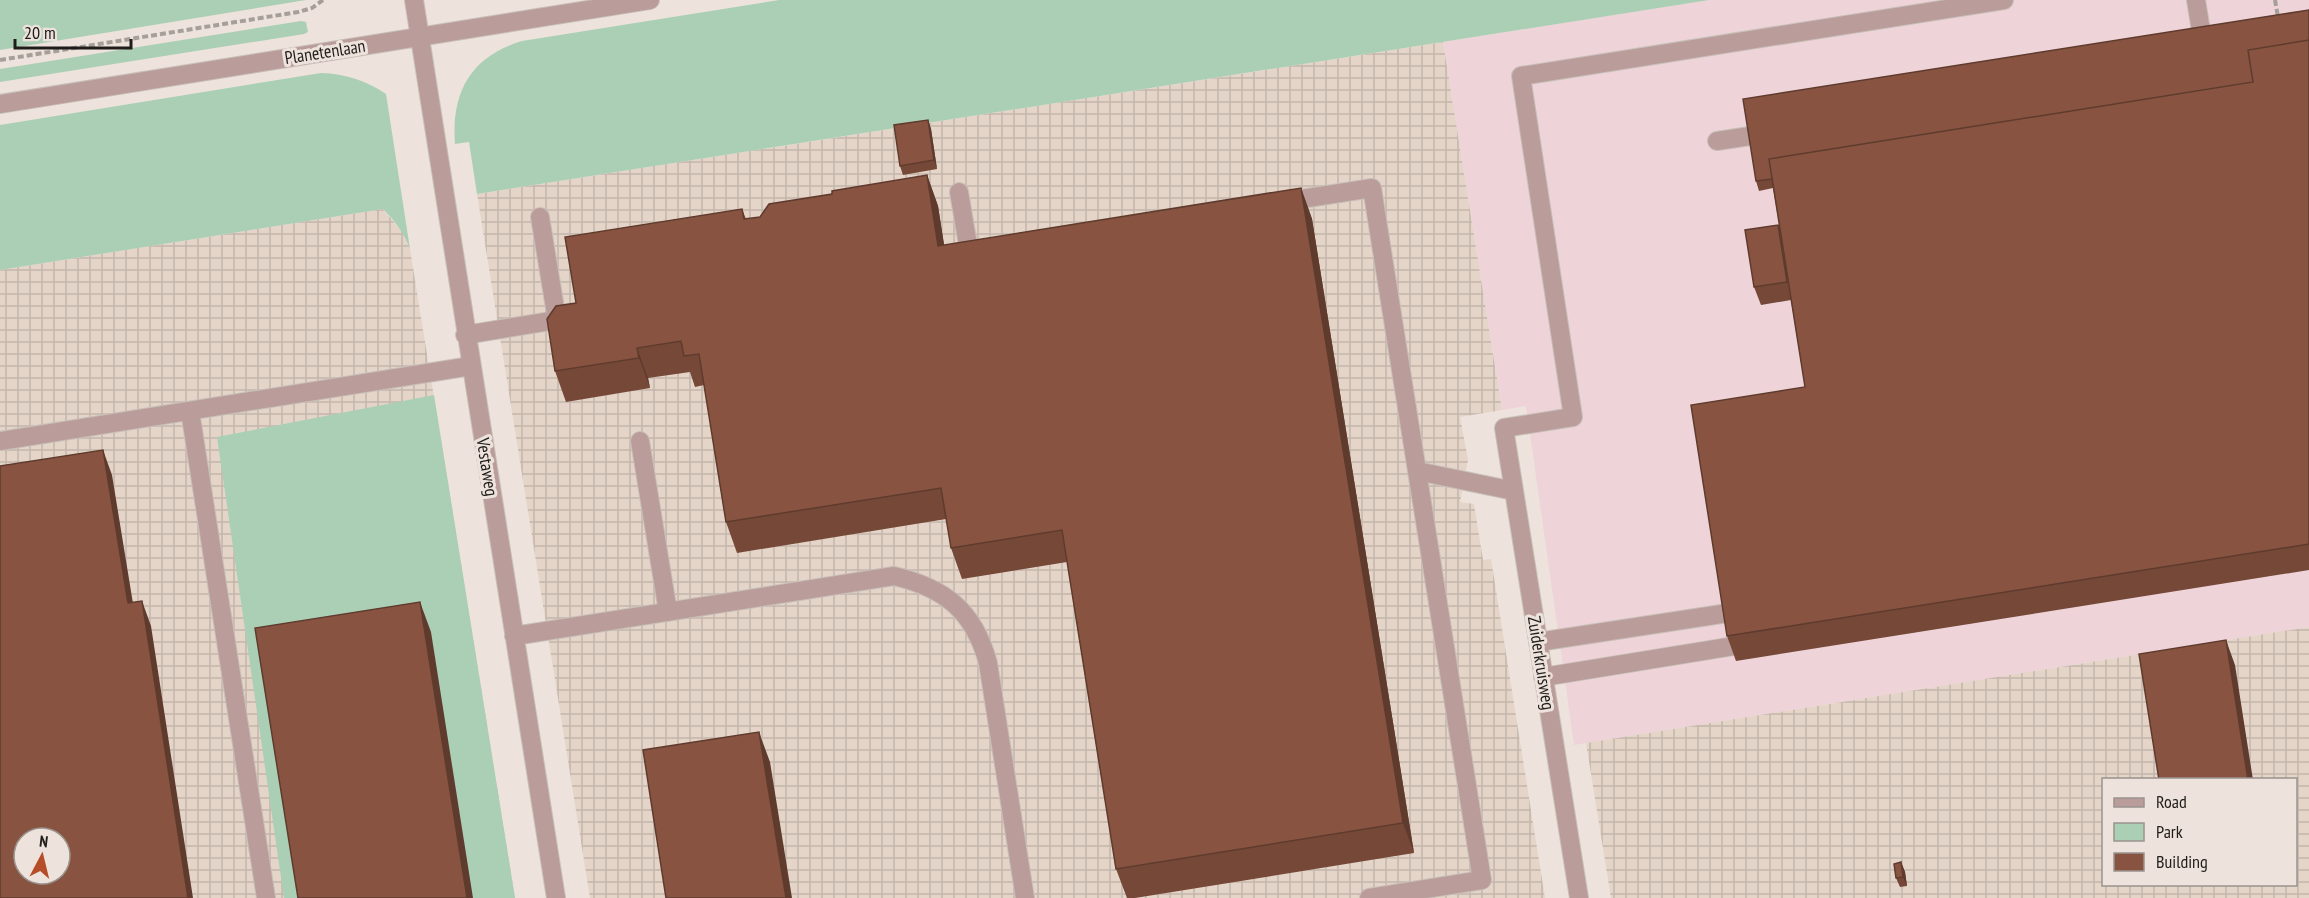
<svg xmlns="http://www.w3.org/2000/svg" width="2309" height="898" viewBox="0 0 2309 898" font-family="'PT Sans Narrow',sans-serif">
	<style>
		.commercial { fill: #eed4d9 }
		.industrial { fill: url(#industrial-grid); fill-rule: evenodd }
		.green { fill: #aacfb5 }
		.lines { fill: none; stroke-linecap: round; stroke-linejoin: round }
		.minor-casing { stroke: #c8bfb9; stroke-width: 20 }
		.path { stroke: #a69e99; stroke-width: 4; stroke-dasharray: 6 3; stroke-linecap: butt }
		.minor { stroke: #ba9d9a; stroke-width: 18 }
		.wall { fill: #754838 }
		.shaded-wall { fill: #5f3b2e }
		.building { fill: #885441; stroke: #5f3b2e; stroke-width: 1.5; fill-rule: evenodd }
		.labels { text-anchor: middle; stroke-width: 6; stroke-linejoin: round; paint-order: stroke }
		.street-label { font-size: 18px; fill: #1f1c19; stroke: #ede3dc }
	</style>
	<defs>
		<pattern id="industrial-grid" width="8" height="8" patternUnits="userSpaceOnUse" patternTransform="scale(1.5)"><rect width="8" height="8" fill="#e5d5c8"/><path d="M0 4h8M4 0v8" fill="none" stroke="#c4b6ab"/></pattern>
	</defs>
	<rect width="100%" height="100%" fill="#ede3dc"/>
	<!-- commercial -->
	<path class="commercial" d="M1708,0h601v627l-735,118 -48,-339 -24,4 -59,-368z"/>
	<!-- industrial -->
	<path class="industrial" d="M1443,42l59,368 -42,7 8,43 -8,42 14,2 9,56 8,-1 54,339h-955l-113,-704z
		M383,209l22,26 5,14 105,649h-515v-628zM24,838h36v36h-36z
		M2309,627v271h-698l-25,-155zM2104,780h192v104h-192z"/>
	<!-- green -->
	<path class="green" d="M0,0h306l-306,50z
		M779,0h930l-1232,194 -8,-52 -14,2c-4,-52 16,-88 67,-103z
		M301,21l5,1 2,10 -4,2 -304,48v-13z
		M321,73c25,1 44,7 65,21l24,155c-6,-16 -15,-28 -27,-40l-383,61v-145z
		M434,395l81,503h-231l-67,-461z"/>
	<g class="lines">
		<defs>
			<path id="minor" d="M414,0l142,898
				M2196,0l6,37
				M0,104l650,-104
				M1717,141l33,-5
				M959,192l10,59 13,-2
				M1282,202l90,-14 110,692 -113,18
				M465,335l92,-15 -17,-103
				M190,411l76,487
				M0,441l471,-75
				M640,441l28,171
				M1417,471l97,20
				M514,636l380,-60c51,12 80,35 94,87l37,235
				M1538,642l190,-29
				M1543,677l191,-31
				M1579,898l-75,-470 69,-11 -52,-341 483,-76"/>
		</defs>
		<!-- minor casing -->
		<use href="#minor" class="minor-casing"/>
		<!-- path -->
		<path class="path" d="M2275,0l3,17
			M0,60l298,-48 14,-4 11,-8"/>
		<!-- minor -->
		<use href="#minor" class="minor"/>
	</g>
	<!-- wall -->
	<path class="wall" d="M2309,10v560l-573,91 -9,-25 78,-249 -14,-87 -30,5 -7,-18 26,-58 -7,-41 -14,3 -3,-10z
		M928,120l3,9 6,40 -34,6 -3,-9z
		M927,175l11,31 6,39 357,-57 11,31 102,634 -279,45h-8l-11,-29 -49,-307 -105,17 -11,-31 -5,-29 -209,34 -11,-31 -22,-137 -9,2 -5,-15 -42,6 2,10 -84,14 -11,-31 21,-68 166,-94 4,10 14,-2 72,-23z
		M1901,862l4,10 2,14 -7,1 -4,-9z"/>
	<!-- shaded-wall -->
	<path class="shaded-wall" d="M928,120l3,9 6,40 -3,-9z
		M927,175l11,31 11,70 -11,-30z
		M1301,188l11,31 102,634 -11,-30z
		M637,348l11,30 2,10 -11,-30z
		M103,450l9,25 25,153 -9,-25z
		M142,601l9,25 42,272h-5z
		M420,602l11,30 42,266h-6z
		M2226,640l9,25 18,115h-5z
		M759,732l11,30 22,136h-6z
		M1901,862l4,10 2,14 -4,-9z"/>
	<!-- building -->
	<path class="building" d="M2309,10v30l-61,10 5,32 -484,77 3,20 -16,2 -13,-82z
		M2309,40v504l-582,92 -36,-231 114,-18 -36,-228 484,-77 -5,-32z
		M928,120l6,40 -34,6 -6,-41z
		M927,175l11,71 363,-58 102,635 -287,46 -54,-339 -111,18 -10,-60 -215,34 -27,-168 -15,2 -3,-15 -44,7 2,10 -84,13 -8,-52 9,-13 20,-3 -11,-66 177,-28 2,10 16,-2 9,-13 63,-10v-3z
		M1778,225l9,57 -33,5 -9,-57z
		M103,450l25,153 14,-2 46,297h-188v-432zM24,838h36v36h-36z
		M420,602l47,296h-169l-43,-270z
		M2226,640l22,140h-89l-20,-126z
		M759,732l27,166h-120l-23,-148z
		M1901,862l2,15 -7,1 -2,-14z"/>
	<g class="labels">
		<!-- street labels -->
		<g class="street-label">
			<text transform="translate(325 52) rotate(-9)" y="6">Planetenlaan</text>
			<text transform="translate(487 467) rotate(81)" y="6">Vestaweg</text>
			<text transform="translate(1541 663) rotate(81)" y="6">Zuiderkruisweg</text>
		</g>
	</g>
	<!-- legend -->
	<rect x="2102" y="778" width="195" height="108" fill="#ede3dc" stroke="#9b938e" stroke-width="1.5"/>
	<rect x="2114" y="798" width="30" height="9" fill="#ba9d9a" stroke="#9b938e" stroke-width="1.5"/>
	<text x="2156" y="808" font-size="18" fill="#1f1c19">Road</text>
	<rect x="2114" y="823" width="30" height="18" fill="#aacfb5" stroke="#9b938e" stroke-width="1.5"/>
	<text x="2156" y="838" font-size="18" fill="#1f1c19">Park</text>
	<rect x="2114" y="853" width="30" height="18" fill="#885441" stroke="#9b938e" stroke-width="1.5"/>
	<text x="2156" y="868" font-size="18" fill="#1f1c19">Building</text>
	<!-- north arrow -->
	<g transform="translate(42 856) rotate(7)"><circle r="28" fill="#ede3dc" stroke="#9b938e" stroke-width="1.5"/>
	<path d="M0-4.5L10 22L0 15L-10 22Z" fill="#b54d29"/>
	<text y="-9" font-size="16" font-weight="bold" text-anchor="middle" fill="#1f1c19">N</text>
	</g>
	<!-- scale -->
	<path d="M15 39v9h116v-9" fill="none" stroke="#1f1c19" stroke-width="3"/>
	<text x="24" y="39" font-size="18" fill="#1f1c19" stroke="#ede3dc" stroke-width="4.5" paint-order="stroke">20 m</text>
</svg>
